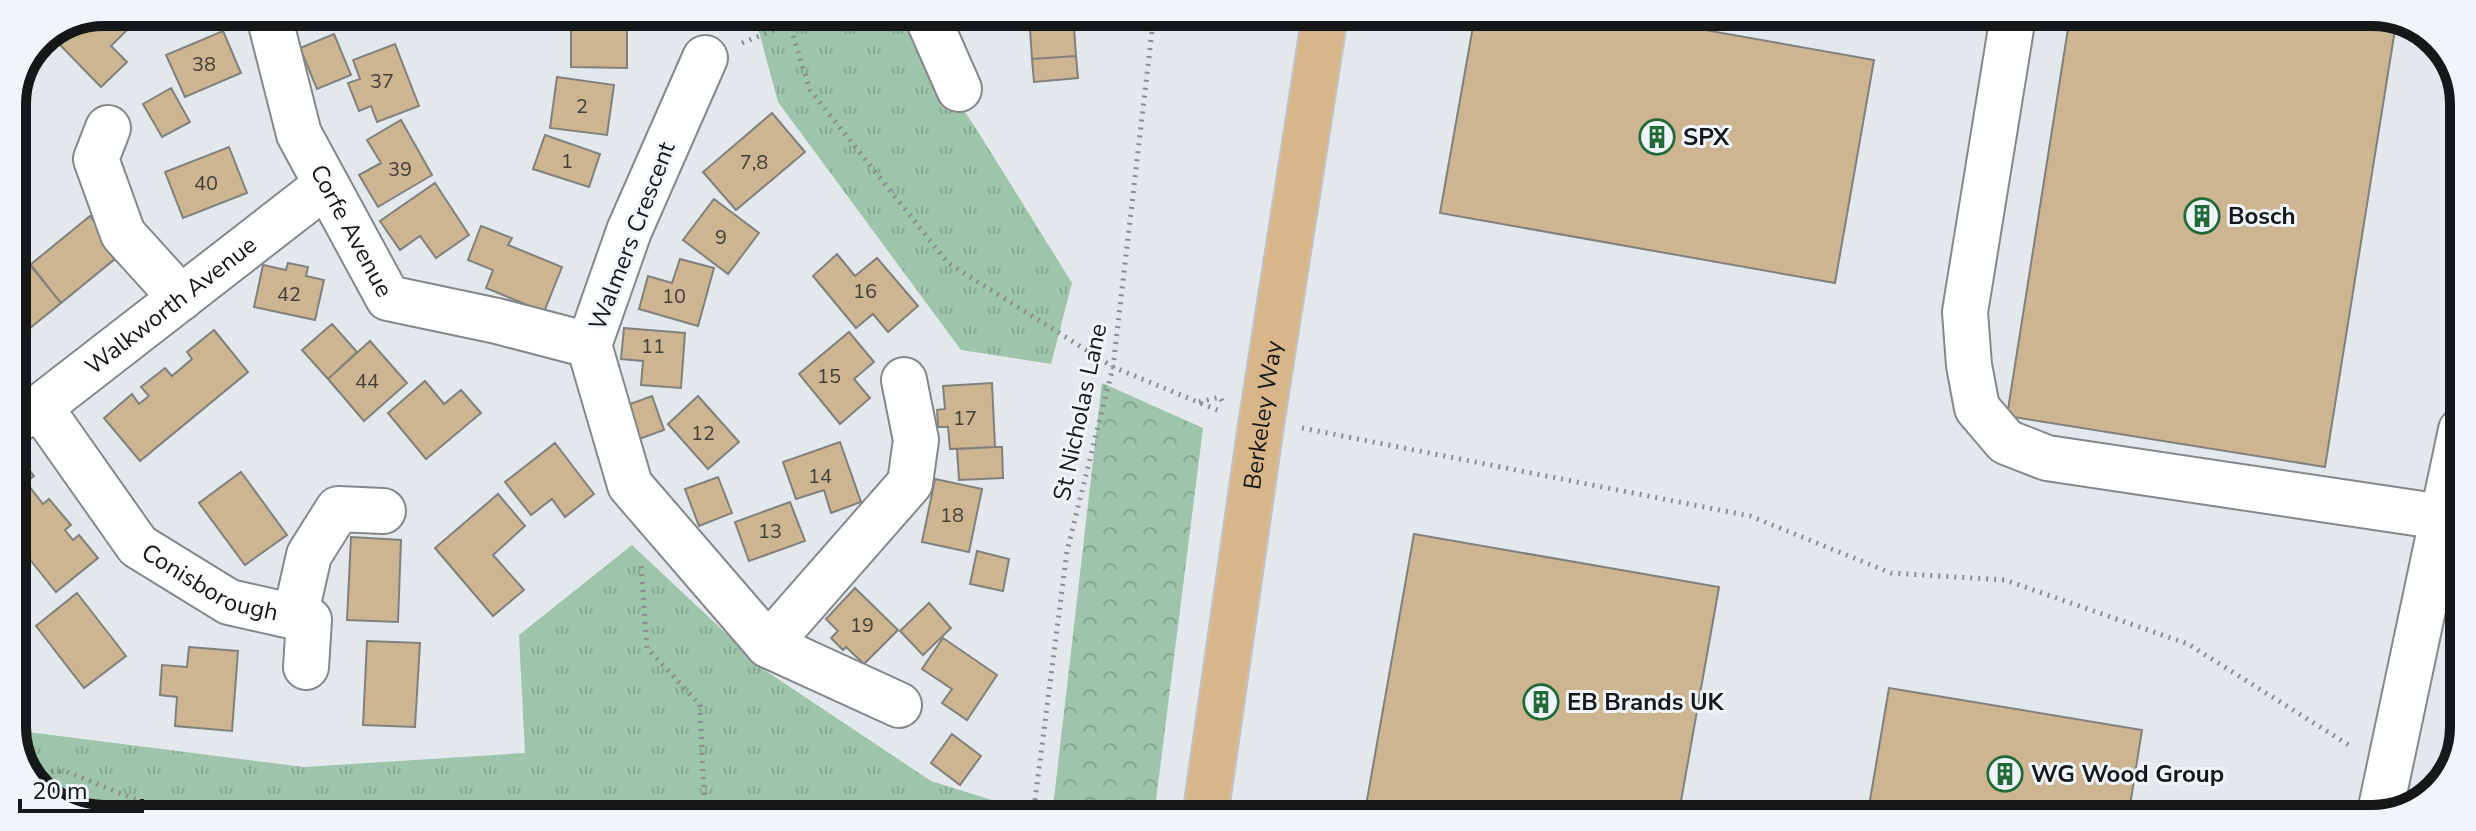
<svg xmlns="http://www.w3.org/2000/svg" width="2476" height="831" viewBox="0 0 2476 831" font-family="'Nunito Sans',sans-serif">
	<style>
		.grass { fill: url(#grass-tufts) }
		.forest { fill: url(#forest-crowns) }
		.building { fill: #ccb590; stroke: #82807c; stroke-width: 2 }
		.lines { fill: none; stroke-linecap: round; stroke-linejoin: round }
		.minor-casing { stroke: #84888b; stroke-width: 48 }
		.major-casing { stroke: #c2c3c3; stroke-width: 48 }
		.path { stroke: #898d90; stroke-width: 5; stroke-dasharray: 2 6; stroke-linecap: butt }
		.minor { stroke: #fff; stroke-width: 44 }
		.major { stroke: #d9b689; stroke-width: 44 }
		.labels { text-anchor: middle; stroke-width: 6; stroke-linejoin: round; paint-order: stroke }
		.number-label { font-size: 20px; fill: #433e36 }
		.poi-label { font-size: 24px; font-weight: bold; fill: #151718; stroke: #f0f5f9; text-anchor: start }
		.street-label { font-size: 24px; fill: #151718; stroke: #f0f5f9 }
		.rim { fill: none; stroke: #151718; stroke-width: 10 }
	</style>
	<defs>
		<pattern id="grass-tufts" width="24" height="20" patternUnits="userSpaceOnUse" patternTransform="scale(2)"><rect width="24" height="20" fill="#9ec4ac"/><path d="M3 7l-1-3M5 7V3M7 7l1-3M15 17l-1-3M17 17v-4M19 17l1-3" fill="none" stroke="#87a893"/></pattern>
		<pattern id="forest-crowns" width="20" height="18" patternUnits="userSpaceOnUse" patternTransform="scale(2)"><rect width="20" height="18" fill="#9ec4ac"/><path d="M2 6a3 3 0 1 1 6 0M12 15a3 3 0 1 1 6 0" fill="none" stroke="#87a893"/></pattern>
	</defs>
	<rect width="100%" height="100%" fill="#e3e8ec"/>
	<!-- grass -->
	<path class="grass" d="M754,13l148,1 2,8 73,108 95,153 -21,81 -90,-14 -183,-248z
		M632,545l134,126 165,110 112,35 -965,-2 -47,-31 -19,-49v-4l292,37 221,-14 -6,-118z"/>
	<!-- forest -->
	<path class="forest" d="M1102,383l101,45 -49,388h-102z
		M2460,674l-1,82 -26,37z"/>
	<!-- building -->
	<path class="building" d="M104,12h9l16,16 -18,18 16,16 -26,25 -41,-42 26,-26z
		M508,13h63l-59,15z
		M1029,14h44l1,12 -44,3z
		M1475,15h145l254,45 -39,223 -395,-70z
		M2070,16l327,1 -72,450 -318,-51z
		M571,20h56v48l-56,-1z
		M1074,26l2,30 -44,3 -2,-30z
		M223,31l18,42 -56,24 -19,-42z
		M334,34l17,41 -34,14 -17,-41z
		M395,44l24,62 -42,16 -6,-16 -12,5 -11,-28 12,-4 -7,-19z
		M1076,56l2,22 -44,4 -2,-23z
		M557,77l57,8 -7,50 -57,-7z
		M171,88l19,34 -28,15 -19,-33z
		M772,113l33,39 -69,58 -33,-38z
		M401,120l31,55 -54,32 -19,-32 22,-12 -14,-23z
		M545,135l55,19 -11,33 -56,-18z
		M229,147l18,46 -64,25 -18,-46z
		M435,183l34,52 -33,23 -16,-22 -20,14 -20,-29z
		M714,199l45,34 -31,41 -45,-34z
		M90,216l31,38 -60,49 -31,-38z
		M481,226l31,12 -4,7 54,22 -18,45 -58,-24 7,-18 -25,-10z
		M837,254l18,22 22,-18 41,48 -30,26 -15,-18 -17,14 -43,-52z
		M680,259l34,9 -16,58 -59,-17 9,-33 24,7z
		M27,260l34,43 -47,38 -2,-69z
		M288,263l20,4 -2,9 18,4 -9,40 -61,-13 9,-42 23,5z
		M332,324l25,28 -29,27 -26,-29z
		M624,328l61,5 -4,55 -40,-3 2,-24 -22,-2z
		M214,330l34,42 -108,89 -36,-43 28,-24 7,10 10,-8 -8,-9 24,-19 7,8 20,-17 -5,-7z
		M849,332l25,30 -20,17 16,19 -30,26 -41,-50z
		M370,341l37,42 -43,38 -36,-42z
		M425,381l19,23 17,-14 20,23 -55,46 -38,-46z
		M992,383l3,64 -45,2 -2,-22h-10l-1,-17 8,-1 -2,-23z
		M652,396l12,34 -33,12 -12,-34z
		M698,396l41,46 -31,27 -40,-45z
		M840,442l21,60 -30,11 -7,-23 -28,9 -13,-37z
		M555,443l39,51 -29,23 -13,-18 -21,16 -26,-33z
		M995,447h7l1,31 -44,2 -2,-31z
		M13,450l21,26 -8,6 17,22 6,-5 22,26 -6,5 8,10 6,-5 19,23 -42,34 -44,-55z
		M241,472l46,63 -42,30 -46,-62z
		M718,477l14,36 -33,13 -14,-37z
		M935,479l47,10 -13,63 -47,-10z
		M498,494l27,32 -32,29 31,35 -31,26 -58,-68z
		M790,502l15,39 -56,20 -14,-39z
		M1414,534l305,53 -41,231 -314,-1z
		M351,537l50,3 -3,82 -51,-2z
		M977,551l32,8 -6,32 -33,-7z
		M855,588l43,42 -34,34 -18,-17 -3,3 -12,-12 7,-7 -12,-12z
		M77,593l49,63 -42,32 -48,-62z
		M929,603l22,25 -28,27 -23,-24z
		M943,638l54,37 -30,45 -25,-17 10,-14 -30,-20z
		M367,641l53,2 -5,84 -52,-2z
		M189,647l49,4 -6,80 -57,-5 2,-29 -17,-2 2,-30 25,2z
		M1889,688l253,42 -14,88h-261z
		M952,734l29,22 -21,29 -29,-22z"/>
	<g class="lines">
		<defs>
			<g id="minor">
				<path id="s1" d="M268,12l31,122 89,164 109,23 92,24"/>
				<path d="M926,14l33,75"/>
				<path d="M2013,16l-48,296 4,53 8,43 29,34 41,16 395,59"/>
				<path d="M705,58l-76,173 -40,114 41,140 138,160 142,-162 6,-43 -12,-60"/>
				<path d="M108,128l-12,31 27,75 58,64"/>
				<path id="s2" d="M40,407l98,139 91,56 80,18 -3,47"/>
				<path id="s3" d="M12,423l28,-16 286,-222"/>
				<path d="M295,617l14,-62 29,-46 45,2"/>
				<path d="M768,645l131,60"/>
				<path d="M2379,817l82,-387"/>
			</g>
			<g id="major">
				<path id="s4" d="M1205,817l56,-392 64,-410"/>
			</g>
		</defs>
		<!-- minor casing -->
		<use href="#minor" class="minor-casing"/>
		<!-- major casing -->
		<use href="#major" class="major-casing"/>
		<!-- path -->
		<path class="path" d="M786,13l24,77 138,173 165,104 109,45
			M742,43l47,-19
			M1199,402l21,-5 2,4
			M1302,428l448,88 141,57 114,7 183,64 164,103
			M641,566l6,82 53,57 5,111
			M2448,685l12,2
			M27,773l38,-2 106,43
			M1033,816l34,-265 46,-184 41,-353"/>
		<!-- minor -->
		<use href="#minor" class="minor"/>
		<!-- major -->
		<use href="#major" class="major"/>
	</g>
	<!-- icons -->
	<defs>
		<symbol id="building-ring" viewBox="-11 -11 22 22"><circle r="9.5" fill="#f0f5f9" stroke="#216a37" stroke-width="1.5"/><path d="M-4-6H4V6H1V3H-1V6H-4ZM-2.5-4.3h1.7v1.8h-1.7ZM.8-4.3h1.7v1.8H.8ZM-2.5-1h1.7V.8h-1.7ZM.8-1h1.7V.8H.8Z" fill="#216a37"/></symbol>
	</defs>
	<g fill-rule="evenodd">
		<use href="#building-ring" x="1637" y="117" width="40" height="40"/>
		<use href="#building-ring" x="2182" y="196" width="40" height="40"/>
		<use href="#building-ring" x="1521" y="682" width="40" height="40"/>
		<use href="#building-ring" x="1985" y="754" width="40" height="40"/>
	</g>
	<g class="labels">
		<!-- number labels -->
		<g class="number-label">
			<text x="204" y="71">38</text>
			<text x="382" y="88">37</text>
			<text x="582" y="113">2</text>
			<text x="567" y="168">1</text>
			<text x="754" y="169">7,8</text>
			<text x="400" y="176">39</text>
			<text x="206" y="190">40</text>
			<text x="721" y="244">9</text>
			<text x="865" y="298">16</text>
			<text x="289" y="301">42</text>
			<text x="674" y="303">10</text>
			<text x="653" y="353">11</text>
			<text x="829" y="383">15</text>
			<text x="367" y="388">44</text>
			<text x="965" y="425">17</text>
			<text x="703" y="440">12</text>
			<text x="820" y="483">14</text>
			<text x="952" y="522">18</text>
			<text x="770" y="538">13</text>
			<text x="862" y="632">19</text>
		</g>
		<!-- poi labels -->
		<g class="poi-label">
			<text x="1683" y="145">SPX</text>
			<text x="2228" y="224">Bosch</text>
			<text x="1567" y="710">EB Brands UK</text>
			<text x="2031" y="782">WG Wood Group</text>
		</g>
		<!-- street labels -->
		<g class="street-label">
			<text dy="8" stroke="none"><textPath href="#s1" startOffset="236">Corfe Avenue</textPath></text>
			<text transform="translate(632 236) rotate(-69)" y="8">Walmers Crescent</text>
			<text dy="8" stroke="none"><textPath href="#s3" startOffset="198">Walkworth Avenue</textPath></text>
			<text transform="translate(1080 412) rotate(-78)" y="8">St Nicholas Lane</text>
			<text dy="8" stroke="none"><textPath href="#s4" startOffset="406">Berkeley Way</textPath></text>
			<text dy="8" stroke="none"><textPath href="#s2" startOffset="252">Conisborough</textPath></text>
		</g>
	</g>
	<!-- crop -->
	<path d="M0 0H2476V831H0ZM104 26H2372A78 78 0 0 1 2450 104V727A78 78 0 0 1 2372 805H104A78 78 0 0 1 26 727V104A78 78 0 0 1 104 26Z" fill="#f0f5f9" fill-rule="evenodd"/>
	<path class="rim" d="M104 26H2372A78 78 0 0 1 2450 104V727A78 78 0 0 1 2372 805H104A78 78 0 0 1 26 727V104A78 78 0 0 1 104 26Z"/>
	<!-- scale -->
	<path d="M20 799v12h122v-12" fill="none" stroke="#151718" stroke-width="4"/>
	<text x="32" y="799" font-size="24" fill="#151718" stroke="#f0f5f9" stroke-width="6" paint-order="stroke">20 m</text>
</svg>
